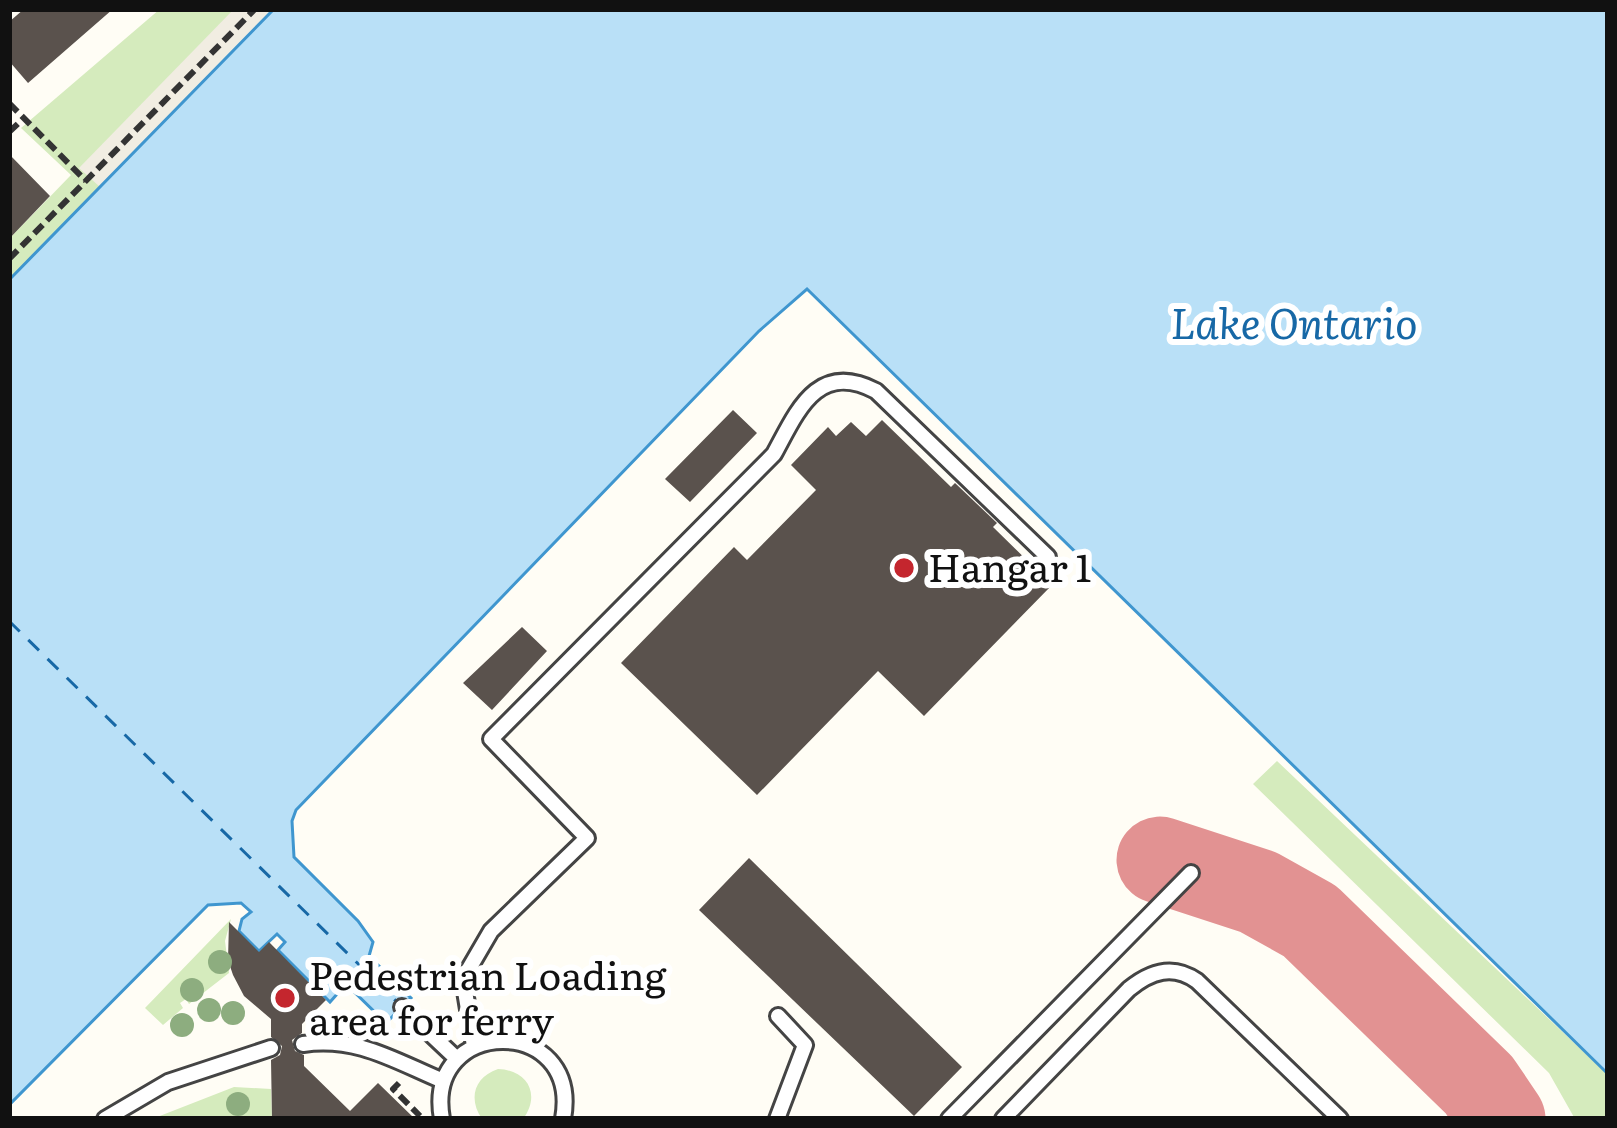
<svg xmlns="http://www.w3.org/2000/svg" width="1617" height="1128" viewBox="0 0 1617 1128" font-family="Literata,serif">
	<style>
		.green { fill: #d5ebbd }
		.plaza { fill: #f1ede2 }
		.water { fill: #b9e0f7; stroke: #3f96cf; stroke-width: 3 }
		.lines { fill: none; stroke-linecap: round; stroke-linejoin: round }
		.ferry { stroke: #1768a6; stroke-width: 3; stroke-dasharray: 15 12; stroke-linecap: butt }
		.taxiway { stroke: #e29292; stroke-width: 87 }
		.building { fill: #5a524d }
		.lane-casing { stroke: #444; stroke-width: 20 }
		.path { stroke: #333; stroke-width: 6; stroke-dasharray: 12 6; stroke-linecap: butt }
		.lane { stroke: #fff; stroke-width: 14 }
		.tree { fill: #8dad7f }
		.poi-dot { fill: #c4262e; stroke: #fff; stroke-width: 4.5 }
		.labels { text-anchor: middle; stroke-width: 12; stroke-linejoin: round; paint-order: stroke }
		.poi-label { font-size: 39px; fill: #111; stroke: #fff; text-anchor: start }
		.water-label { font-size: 42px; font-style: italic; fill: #1768a6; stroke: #fff }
	</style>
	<rect width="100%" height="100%" fill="#fffdf5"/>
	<!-- green -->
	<path class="green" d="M160,9h114l-265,271v-41l62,-64 -50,-47z
		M1277,761l331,314v44h-33l-26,-46 -296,-289z
		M231,919l-6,22 4,32 -40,31 -3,-5 -6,4 3,5 -20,17 -18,-17z
		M498,1069c30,1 43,26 25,50h-41c-14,-20 -8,-42 16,-50z
		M234,1087l37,2 1,30h-120z"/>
	<!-- plaza -->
	<path class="plaza" d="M234,9h40l-174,178 -21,-19z"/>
	<!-- water -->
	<path class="water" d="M274,9h1334v1065l-801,-785 -48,42 -463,479 -4,11 2,36 64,64 15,21 -4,14 42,42 -25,25 -40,-39 -16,18 -52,-52 7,-8 -8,-8 -18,17 -20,-20 3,-12 9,-7 -10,-9 -33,2 -199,200v-825z"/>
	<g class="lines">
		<!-- ferry -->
		<path class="ferry" d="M9,621l388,381"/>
		<!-- taxiway -->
		<path class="taxiway" d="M1160,860l98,32 52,29 169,164 23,34"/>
	</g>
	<!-- building -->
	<path class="building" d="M24,9h89l-85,74 -19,-22v-39z
		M9,154l41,42 -41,43z
		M733,410l24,23 -67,69 -25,-23z
		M882,420l69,67 4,-4 42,40 -4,4 59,58 -128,131 -46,-45 -121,124 -136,-132 113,-116 13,13 69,-70 -25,-25 37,-38 8,9 15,-14 15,14z
		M522,627l25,24 -55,59 -29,-27z
		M749,858l213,209 -48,49 -215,-206z
		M229,922l30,30 10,-10 57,58 -24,24v9l-10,7 3,11 9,4v11l46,45 28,-28 37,36h-143l-1,-59 9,-5 2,-9 -11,-9v-18l-27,-23 -11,-21 -5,-15z"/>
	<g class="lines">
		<defs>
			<path id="lane" d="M402,1007l55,52
				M303,1044c54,-8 92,17 140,37
				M474,1046l-11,-67 28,-48 96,-93 -96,-99 283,-285c23,-42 43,-94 102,-63l172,166
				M105,1119l63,-37 103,-34
				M442,1119c-19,-103 140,-105 121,0
				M777,1119l28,-74 -27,-29
				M949,1119l242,-246
				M1003,1119l126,-130c22,-18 44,-25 68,-8l143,138"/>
		</defs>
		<!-- lane casing -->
		<use href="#lane" class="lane-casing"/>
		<!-- path -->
		<path class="path" d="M9,103l77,78
			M9,132l14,-13
			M9,259l246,-250
			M399,1083l-6,6 27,27"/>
		<!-- lane -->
		<use href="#lane" class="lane"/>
	</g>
	<!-- trees -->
	<g class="tree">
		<circle cx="220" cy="962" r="12"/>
		<circle cx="192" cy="990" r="12"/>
		<circle cx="209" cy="1010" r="12"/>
		<circle cx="233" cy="1013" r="12"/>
		<circle cx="182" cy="1025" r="12"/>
		<circle cx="238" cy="1104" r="12"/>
	</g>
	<!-- markers -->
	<g class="poi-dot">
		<circle cx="904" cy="568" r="12"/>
		<circle cx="285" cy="998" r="12"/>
	</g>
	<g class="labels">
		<!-- poi labels -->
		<g class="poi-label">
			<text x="928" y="582">Hangar 1</text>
			<text x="309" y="990">Pedestrian Loading<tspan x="309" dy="45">area for ferry</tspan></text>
		</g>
		<!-- water labels -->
		<g class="water-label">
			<text x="1294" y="339">Lake Ontario</text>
		</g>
	</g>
	<!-- border -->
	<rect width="1617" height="1128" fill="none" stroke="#111111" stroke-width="24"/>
</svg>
